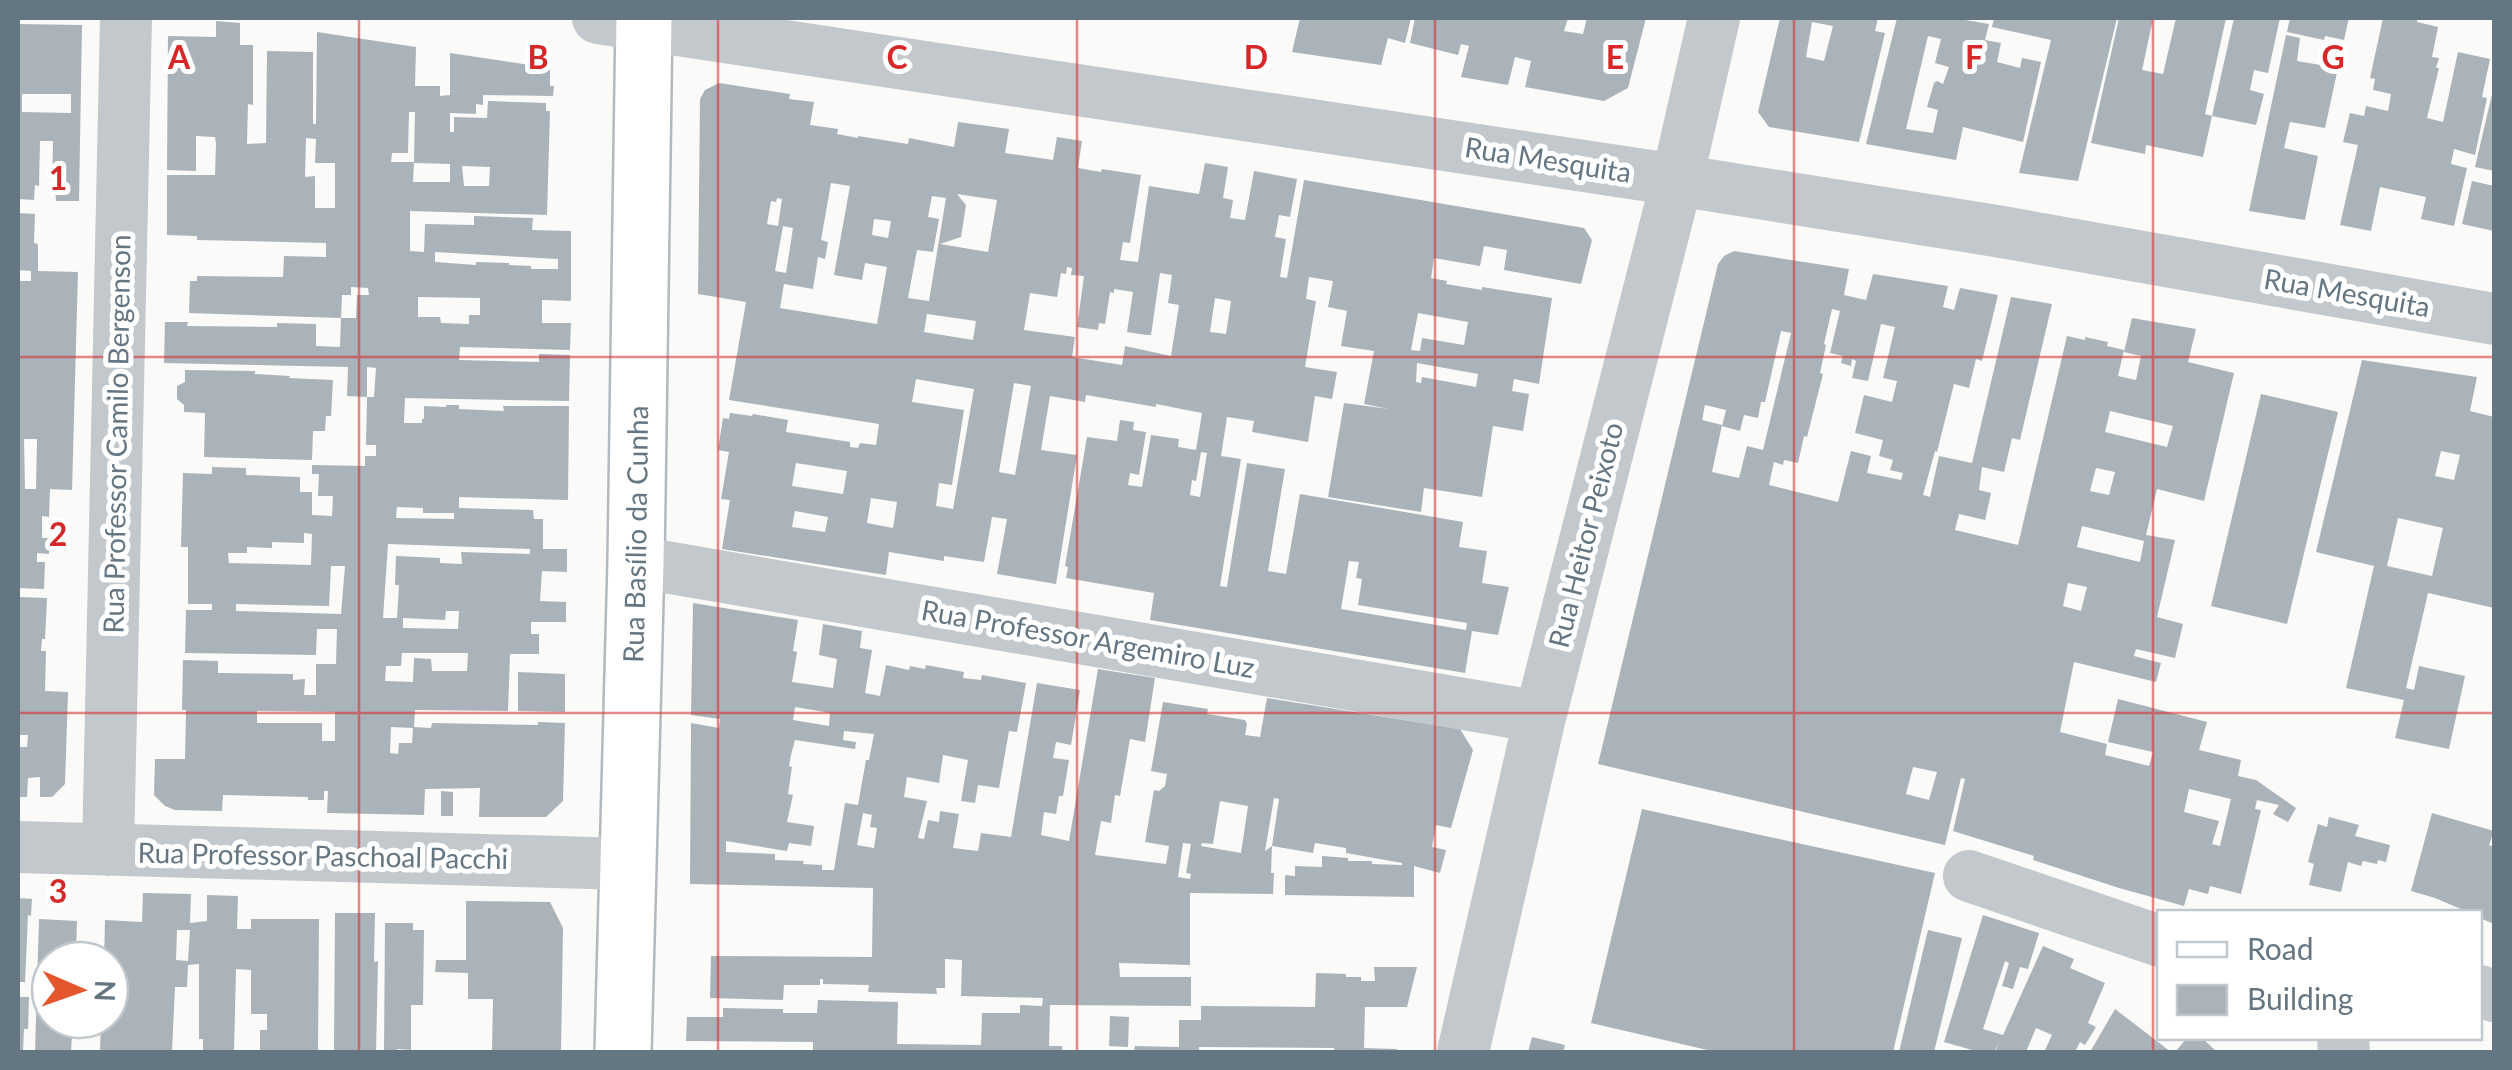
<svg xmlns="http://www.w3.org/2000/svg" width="2512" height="1070" viewBox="0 0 2512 1070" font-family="Lato,sans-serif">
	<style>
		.building { fill: #aab3b9; fill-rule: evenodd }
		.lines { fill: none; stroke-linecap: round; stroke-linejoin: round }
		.secondary-casing { stroke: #b3babf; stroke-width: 60 }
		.street { stroke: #c3c8cc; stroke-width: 52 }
		.secondary { stroke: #fff; stroke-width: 55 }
		.grid { fill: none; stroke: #d62828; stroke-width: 2.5; stroke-opacity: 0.55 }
		.labels { text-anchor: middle; stroke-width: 10; stroke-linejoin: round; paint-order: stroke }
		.street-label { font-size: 28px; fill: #657683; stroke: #fff }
		.grid-label { font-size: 32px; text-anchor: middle; font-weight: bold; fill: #d62828; stroke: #fff; stroke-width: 10; stroke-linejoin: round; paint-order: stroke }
	</style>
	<rect width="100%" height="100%" fill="#fafaf8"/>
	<!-- building -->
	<path class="building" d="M1300,18h111l-6,25 -17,-5 -7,27 -89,-13z
		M1415,18h153l-4,13 19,3 4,-16h59l-18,70 -24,13 -79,-14 6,-26 -16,-4 -7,28 -47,-8 8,-31 -8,-2 -3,11 -48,-12z
		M1780,18h98l-3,13 10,2 -26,109 -90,-15 -11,-15zM1812,22l21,4 -9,35 -18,-4z
		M1897,18h57l35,6 -4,16 16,3 -4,19 23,6 2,-10 19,4 -18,80 -60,-15 -7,33 -90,-16zM1928,36l13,3 -6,24 14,4 -6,17 -6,-3 -3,2 -7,24 11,3 -5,23 -27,-4z
		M1994,18h123l-39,163 -59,-8 32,-133 -59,-13z
		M2119,18l34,1 -11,51 21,4 13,-56h50l-21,96 7,2 22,-98h46l-12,55 -14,-3 -4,20 14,4 -8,31 -44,-9 -9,41 -57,-12 -1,9 -54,-11z
		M2290,18h59l-5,22 -19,-4 -1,4 -37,-8z
		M2383,18h35l-1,4 21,5 -6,30 7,1 -3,10h3l-12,50 16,4 15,-70 32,7 -8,38 5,1 -12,57 -21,-6 -3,15 16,4 -13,58 -33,-7 5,-22 -46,-10 -9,44 -31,-6 18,-80 -15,-3 7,-29 14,3 2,-10 22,5 3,-17 -18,-4 2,-11 -5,-1z
		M216,21l24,2v22h13v60l-5,-1 -1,40 19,-1 1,-92 46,1v72h3l1,-92 99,15 -1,39h25v10l10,-1v-42l100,15v18h4l-1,10 -70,-1v10l-7,-1v10l-26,-1v19h4v-15l33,1 1,-17 58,2v8h4l-3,104 -137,-4v40l14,1 1,-28 49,1v-9l59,2 -1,12 39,1v70l-29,-1v23h29l-1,27 -110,-3 -1,13 80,2v-8l31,1 -1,46 -164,-3 -1,25h18v-4h2v-13l22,1v-2h13v4l45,2 -1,-5h66l-1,94 -109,-3v11l74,2 1,9h9v30h24v23l-25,-1 -2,30 26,1v20h-35v12h8v20h-29l-2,57 -93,-1 -1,17 17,1 1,-5 106,2v-3l27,1 -2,78 -17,16h-67l1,-29 -55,1 -1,26 -97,-2 1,-22h-4v9h-16v-3l-85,-2 -1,16 -47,-1 -10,-4 -11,-11 1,-36h30l1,-49h-4l1,-50 35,1v12l75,1v6l12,-1 -1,16h12v-31h20l1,-35h-20l-1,26 -131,-2 1,-43h26v-6h-24v-57h-7l2,-74 29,1v-7l34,1v7l54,2v15h12v23l20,1 1,-20h-15l1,-22h-7v-9l53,1v-10h11v-11h-10l1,-48h7l2,-29 -9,-1v30l-20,-1 1,-29 -184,-4 1,-41h23l-1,4 90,1v-4l39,1v22l24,1 1,-29h15l1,-23h12l-1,-7 -17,-1v8h-9l-1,23 -152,-5 1,-32h7v-5l86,1 1,-21 42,1v-14l-129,-3v-4l-30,-1v-60h48l1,-31 -1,-7 -19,-1v35l-29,-1 1,-134 48,1zM409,112h6l-1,51 36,1v18h-37l1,-20h-23l1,-9h16zM306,138l10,1 -1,24h20v45h-20v-32l-10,1zM462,166l28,1 -1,19h-25zM435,252l123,7v10h-27v-3l-22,-1v-2l-33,-1v3l-41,-3zM418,297l62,1v17h-11v9l-28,-1 -1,-6h-22zM397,507l26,1v5h31v6l-58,-1zM304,533l8,1 -1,31 -82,-2 -1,-10h19v-6l25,1v-6l32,1zM388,544l142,5v5l-69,-2 1,12 -22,-1v-5l-44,-2 -1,29h4l-2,33h-14zM331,566h14l-4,48 -105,-3v-7l93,2zM446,611h13l-1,18 -55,-1v-10l42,2zM402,653h66l-1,18h-35l-1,-12 -17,-1 -1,24 -28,-1 1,-15h15zM257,711l78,1v29h-13v-18h-65zM391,727l22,1 -1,15h-13l-1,11 -8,-1z
		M18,24l64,1 -3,176h-23l-1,-16h-3l1,-44h-13l-1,45 -4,-1 -1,15 -16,-1zM22,94h49v19l-49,-1z
		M2286,35l14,3 -3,23 41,7 -13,60 -35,-6 -6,26 34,8 -13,64 -56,-9z
		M719,83l71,11 -1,5 25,3 -4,23 28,4 -1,5 21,4v-2l50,8 1,-6 45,9 4,-25 51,7 -4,24 48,7 4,-23 25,4 -4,27 23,4 1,-3 39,6 -11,68 -7,-1 -3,18 18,2 11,-76 50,8 6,-31 23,4 -5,31 10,2 -3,18 15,2 9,-49 43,8 -7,38 -11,-2 -4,22 11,2 -6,38 7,1 17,-98 280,48 8,12 -11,44 -77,-14 3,-20 -23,-4 -4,20 -46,-8 -3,20 16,3 -1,3 36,6v-3l70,11 -13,86 -25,-5 -2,12 17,3 -6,37 -30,-5 -11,71 -58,-9 -3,24 -93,-15 16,-94 45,6 -25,-5 10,-53 -33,-5 6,-35 -19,-4 5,-26 -24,-4 -3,22 10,2 -11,66 32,5 -5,27 -17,-3 -7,46 -56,-10 2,-11 -27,-4 -6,39 20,3 -21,127 7,1 20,-124 38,6 -17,102 18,3 14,-80 163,28 -4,25 28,4 -5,32 27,4 -11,48 -26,-4 -7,42 -315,-53 4,-27 -88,-15 2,-11 -3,-1 22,-129 30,4 3,-21 14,2 -1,8 13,2 -7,43 -9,-2 -2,12 14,2 9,-52 28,4 -1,8 18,3 6,-37 -46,-9v3l-70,-12 -1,7 -35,-6 -9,54 36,5 -21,129 -59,-10 10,-55 -15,-2 -8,45 -40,-6v5l-55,-9 -3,23 -164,-26 8,-49 -9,-1 8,-47 -11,-2 5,-32 6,1 1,-6 22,3 1,-2 35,6 -2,12 64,10v5l8,1 2,-5 16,2 3,-21 -150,-24 17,-98 -48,-8 2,-195 5,-9zM831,183l19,3 -16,89 28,5 3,-17 22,4 -10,57 -97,-16 4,-24 29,5 5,-32 7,2 3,-17 -7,-2zM957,194l40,6 -9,52 -48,-8 21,-7 5,-32zM932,196l14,2 -17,103 -21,-3 9,-48 16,2 6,-33 -11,-2zM777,198l5,1 -4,27 -11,-2 4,-23 5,1zM874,219l17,2 -3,17 -16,-3zM783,226l10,2 -7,45 -11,-2zM1067,267l5,1 -1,7 13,1 -7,51 21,3 1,-7 6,1 5,-32 4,1v-4l19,3 -6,40 19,3h5l9,-62 12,2 -4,28 11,2 -8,51 -46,-10 -3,19 -50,-8 3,-20 -51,-7 6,-37 27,4 4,-24 5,1zM1215,298l16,3 -5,33 -16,-2zM1418,313l50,9 -4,23 -42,-7 -2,13 -9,-1zM927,314l49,7 -3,19 -49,-8zM1417,363l61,11 -2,13 -54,-10 -1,6 -5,-1zM916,379l58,10 -21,120 -17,-3 3,-23 13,2 12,-75 -52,-8zM1014,383l17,3 -16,89 -16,-3zM1201,452l6,1 -7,44 -10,-2 2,-15 4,1zM796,463l51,8 -4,23 -51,-8zM871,498l26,4 -4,26 -26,-5zM795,511l33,6 -3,15 -33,-5zM1349,561l10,1 -3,16 6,1 -4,26 109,18 -1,7 -125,-21z
		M2493,90h1v81l-19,-4z
		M2472,181l22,5v45l-32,-7z
		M18,213l17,1 -1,29 4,1v27l40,1 -6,218 -22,-1 -1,28 -7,-1v22h7v16l-12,-1v9h8l-1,27 -26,-1v-307h13v-10l-13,-1zM24,439h13l-1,50h-11z
		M1734,251l115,18 -5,26 22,5 7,-26 75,12 -5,21 11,3 6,-22 38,7 -16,66 -6,-2 -7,29 -15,-4 -17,68 -2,-1 -12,44 7,2 9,-41 33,7 39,-166 41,7 -32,136 -8,-2 -8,34 -22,-5 -3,23 12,3 -6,27 -26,-6 -4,16 63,15 49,-209 18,4v-3l23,5 -1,4 17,4 -6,26 18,4 5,-24 -17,-4 8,-34 64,11 -8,33 46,11 -30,128 -47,-12 -11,46 29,5 -18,77 26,7 -8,34 -39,-9 -2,7 27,7 -5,19 -82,-20 -14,70 47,12 -2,11 44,11 4,-14 -45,-10 10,-43 89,23 -8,28 42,10 -3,16 18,4 40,28 -8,14 -15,-8 6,-9 -22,-5 -2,9 6,1 -20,84 -31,-8 -2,8 -19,-5 -5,17 -65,-18 -86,-28 1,-4 -81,-25 12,-52 -4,-1 -16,67 -347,-81 120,-500 6,-8zM1832,309l8,2 -10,42 13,3 -2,7 10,3 1,-7 4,2 -4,17 16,3 13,-57 14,3 -12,51 14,3 -5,21 -28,-7 -9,38 28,7 -4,16 14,4 -3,10 13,3 -2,7 -34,-7 4,-17 -20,-5 -13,51 -69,-17 5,-23 9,3 1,-5 14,3 6,-27 3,1 16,-63 -3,-1 6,-28 -2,-1zM1781,331l10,2 -28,117 -16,-4 -8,32 -27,-6 10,-47 -20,-5 3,-15 21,5 -4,16 18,5 4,-16 14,3 3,-16h4zM2110,411l63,15 -6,21 -62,-15zM2096,468l19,4 -6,23 -19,-4zM2082,526l62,15 -4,21 -63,-15zM2068,583l19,4 -6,24 -18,-5zM1913,767l24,5 -8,28 -23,-6zM2189,789l42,10 -11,47 -8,-2 7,-23 -35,-9z
		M2362,360l115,17 -7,34 24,6v191l-66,-15 -22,95 8,2 5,-24 46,10 -16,73 -54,-11 9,-38 -58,-12 28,-122 -58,-14zM2441,451l19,4 -6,25 -19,-4zM2398,518l45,10 -11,48 -45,-10z
		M185,370l70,1v3l35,2 -1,2 44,2 -2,36h-5l-1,15h-12l-1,29 -108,-3 1,-44 -21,-1v-7l-7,-6v-13l8,-4z
		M2261,394l77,18 -51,212 -76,-18z
		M18,597l29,1 -2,41h-3l-1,12h5l-1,40 23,1 -3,92 -13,13h-12v-20l-12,1 -1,19h-9v-50h9l1,-12h-10z
		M693,603l105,17 -5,31 4,1 -5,30 41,6 4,-29 -18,-4 4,-31 39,7 -2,17 12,2 -7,43 15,3 6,-31 23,5 1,-4 15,3 1,-4 38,7 -1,6 18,2 1,-5 44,8 -9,49 -8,-1 -10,57 -21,-3 -3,18 -14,-2 7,-41 -25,-5 -4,28 -32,-6 -3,20 23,4 -9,37 6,1 4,-19 11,2 1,-11 19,3 -6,34 25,3 3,-18 30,4 26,-154 43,7 -9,55 -15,-3 -3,16 16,2 -6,36h-4l-3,18 -12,-2 -3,23 28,6 29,-172 57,9 -10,64 -15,-3 -10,57 -5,-1 -4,28 -10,-2 -6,34 71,9 3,-18 -24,-4 9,-52 5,1 6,-5 2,-12 -16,-3 12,-69 45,7 -1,5 38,6 2,4 -2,11 15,2 7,-39 193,31 13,21 -22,78 -15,-3 -4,22 14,3 -6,23 -26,-7v31l-129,-2v-20l10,1v-10l27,1v-11l26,2v3h24v3l30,1v-2l-56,-10v-5l-31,-5 -2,10 -41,-7 7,-47 -5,-1 -9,53 7,-5 -1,27h3l-1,21 -83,-1v72l-71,-2 1,14h71v29l-141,-1 -1,41h13v6h-249v-10l-127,-1 1,-24h36v-9l60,1v4h34l1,-13 80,2 -1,42 84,1 1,-32h38v-8l22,1 1,-8 -82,-2 1,-36 -17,-1v29h-9l1,6 -69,-2 1,-7 -46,-1v-5h-3v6h-36l-1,15 -73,-2 1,-42 161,1 1,-69 -183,-4 1,-161 28,5 1,-9 -29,-4zM795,707l35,6 -1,13 -36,-6zM844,731l30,3 -5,26h-3l-8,45 -13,-2 -11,67h-12v-5l-19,-1 1,-3 -29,-1v-6l-49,-2v-11l61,10 2,-8 22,3 3,-20 -27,-4 6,-27 -5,-1 4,-27 -3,-1 2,-11 4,-15 60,9 1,-7 -13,-2zM1220,801l28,5 -7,47 -40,-7 1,-3 11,1zM863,813l9,2 -2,12 7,1 -3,20 -17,-3zM1183,843l8,1 -5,29 5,1 -1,5 -12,-2z
		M518,672l47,2v38l-47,-1z
		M441,791l12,1v24h-12z
		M1642,809l293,64 -42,179h-177l-125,-29z
		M2432,813l62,18 -5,14 5,2v77l-14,-6v-6h-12l-33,-14 -24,-7z
		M2329,817l30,8 -4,11 35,9 -4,17 -8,-2 -1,4 -14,-3 -2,5 -13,-4 -7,30 -32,-7 5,-21 -6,-2 10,-38 9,3z
		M143,893l48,1 -1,29 17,-2v-26l31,1 -1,33h14v-10h68l-1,133h-58v-22h7v-16h-16v-44l-15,-1 -2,83h-31v-13h-4v-75l-11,1 -1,22h-12l-3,65h-72l1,-32h9v-60h-6l1,-40 37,2zM177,930h13l-2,31 -12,-1z
		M18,898l14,1 -1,17 -3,-1 -3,67h-7z
		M466,901l84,1 13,26 -2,124h-69l1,-53h-25v-26l-33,-1 1,-12h30z
		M335,913h40l-1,49 4,-1 -2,91h-42z
		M1983,915l56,18 -11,36 -8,-2 -7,22 -11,-3 7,-23 -4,-2 -22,68 20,6 40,-89 31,13 -4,9 35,15 -17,40 8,4 -11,18 -5,-3 -5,10h-31l8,-17 -16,-7 -10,24h-31l4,-10 -5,10h-15l-35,-10z
		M39,919l38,2 -1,32 -8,-1v8h-18v60h23l-2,32h-36z
		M385,923h28v7h11l-1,75h-12v45l-14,-1v3h-13z
		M1928,930l34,8 -28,114h-35z
		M1374,967h43l-10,40h-42l-1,41 33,1 -1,3h-62v-4l-135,-1v5h-65l1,-6 44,1v-27h22v-14l114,1 1,-34 30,1v3h15v4h14z
		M18,997h11l-1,32h-4l-1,23h-5z
		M2115,1009l56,43h-81z
		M1110,1016l19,1 -1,30 -19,-1z
		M1532,1037l33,8 -2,7h-35z
		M2187,1038h15l15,14h-42z"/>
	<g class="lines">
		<defs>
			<g id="secondary">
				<path id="s1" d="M623,1052l13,-490 8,-544"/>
			</g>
		</defs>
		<!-- secondary casing -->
		<use href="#secondary" class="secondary-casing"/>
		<!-- street -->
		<path class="street" d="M598,18l1079,162 319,51 498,88
			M636,562l904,155
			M18,847l611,17
			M108,850l18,-832
			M1969,876l191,65
			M2480,991l14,5
			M2343,1038l1,14
			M1463,1052l77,-335 137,-537 37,-162"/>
		<!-- secondary -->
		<use href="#secondary" class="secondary"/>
	</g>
	<!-- grid -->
	<path class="grid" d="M359,18v1034M718,18v1034M1077,18v1034M1435,18v1034M1794,18v1034M2153,18v1034M18,357h2476M18,713h2476"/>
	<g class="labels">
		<!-- street labels -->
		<g class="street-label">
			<text transform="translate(1548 160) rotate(9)" y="10">Rua Mesquita</text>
			<text transform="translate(2347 293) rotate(10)" y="10">Rua Mesquita</text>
			<text transform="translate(117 434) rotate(-89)" y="10">Rua Professor Camilo Bergenson</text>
			<text dy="10" stroke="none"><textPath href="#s1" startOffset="518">Rua Basílio da Cunha</textPath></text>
			<text transform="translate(1586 535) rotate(-76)" y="10">Rua Heitor Peixoto</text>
			<text transform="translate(1088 639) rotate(10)" y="10">Rua Professor Argemiro Luz</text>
			<text transform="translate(323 856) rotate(1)" y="10">Rua Professor Paschoal Pacchi</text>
		</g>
	</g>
	<g class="grid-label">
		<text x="179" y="69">A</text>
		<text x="538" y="69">B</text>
		<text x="897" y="69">C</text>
		<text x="1256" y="69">D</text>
		<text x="1615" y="69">E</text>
		<text x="1974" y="69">F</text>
		<text x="2333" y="69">G</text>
		<text x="58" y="190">1</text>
		<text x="58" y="546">2</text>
		<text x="58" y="903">3</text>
	</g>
	<!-- border -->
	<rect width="2512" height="1070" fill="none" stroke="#657683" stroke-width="40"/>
	<!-- legend -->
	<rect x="2157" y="910" width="325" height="130" fill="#ffffff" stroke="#c1c8cd" stroke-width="2.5"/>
	<rect x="2177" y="942" width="50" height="15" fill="#ffffff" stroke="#c1c8cd" stroke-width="2.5"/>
	<text x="2247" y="960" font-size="30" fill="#657683">Road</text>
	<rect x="2177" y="985" width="50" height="30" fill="#aab3b9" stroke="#c1c8cd" stroke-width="2.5"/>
	<text x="2247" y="1010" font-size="30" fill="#657683">Building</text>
	<!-- north arrow -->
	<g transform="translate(80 990) rotate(92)"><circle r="48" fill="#ffffff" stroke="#c1c8cd" stroke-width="2.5"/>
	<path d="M0-8L18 38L0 25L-18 38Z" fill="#e4572e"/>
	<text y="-15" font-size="28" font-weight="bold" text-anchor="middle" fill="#657683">N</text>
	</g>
</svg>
